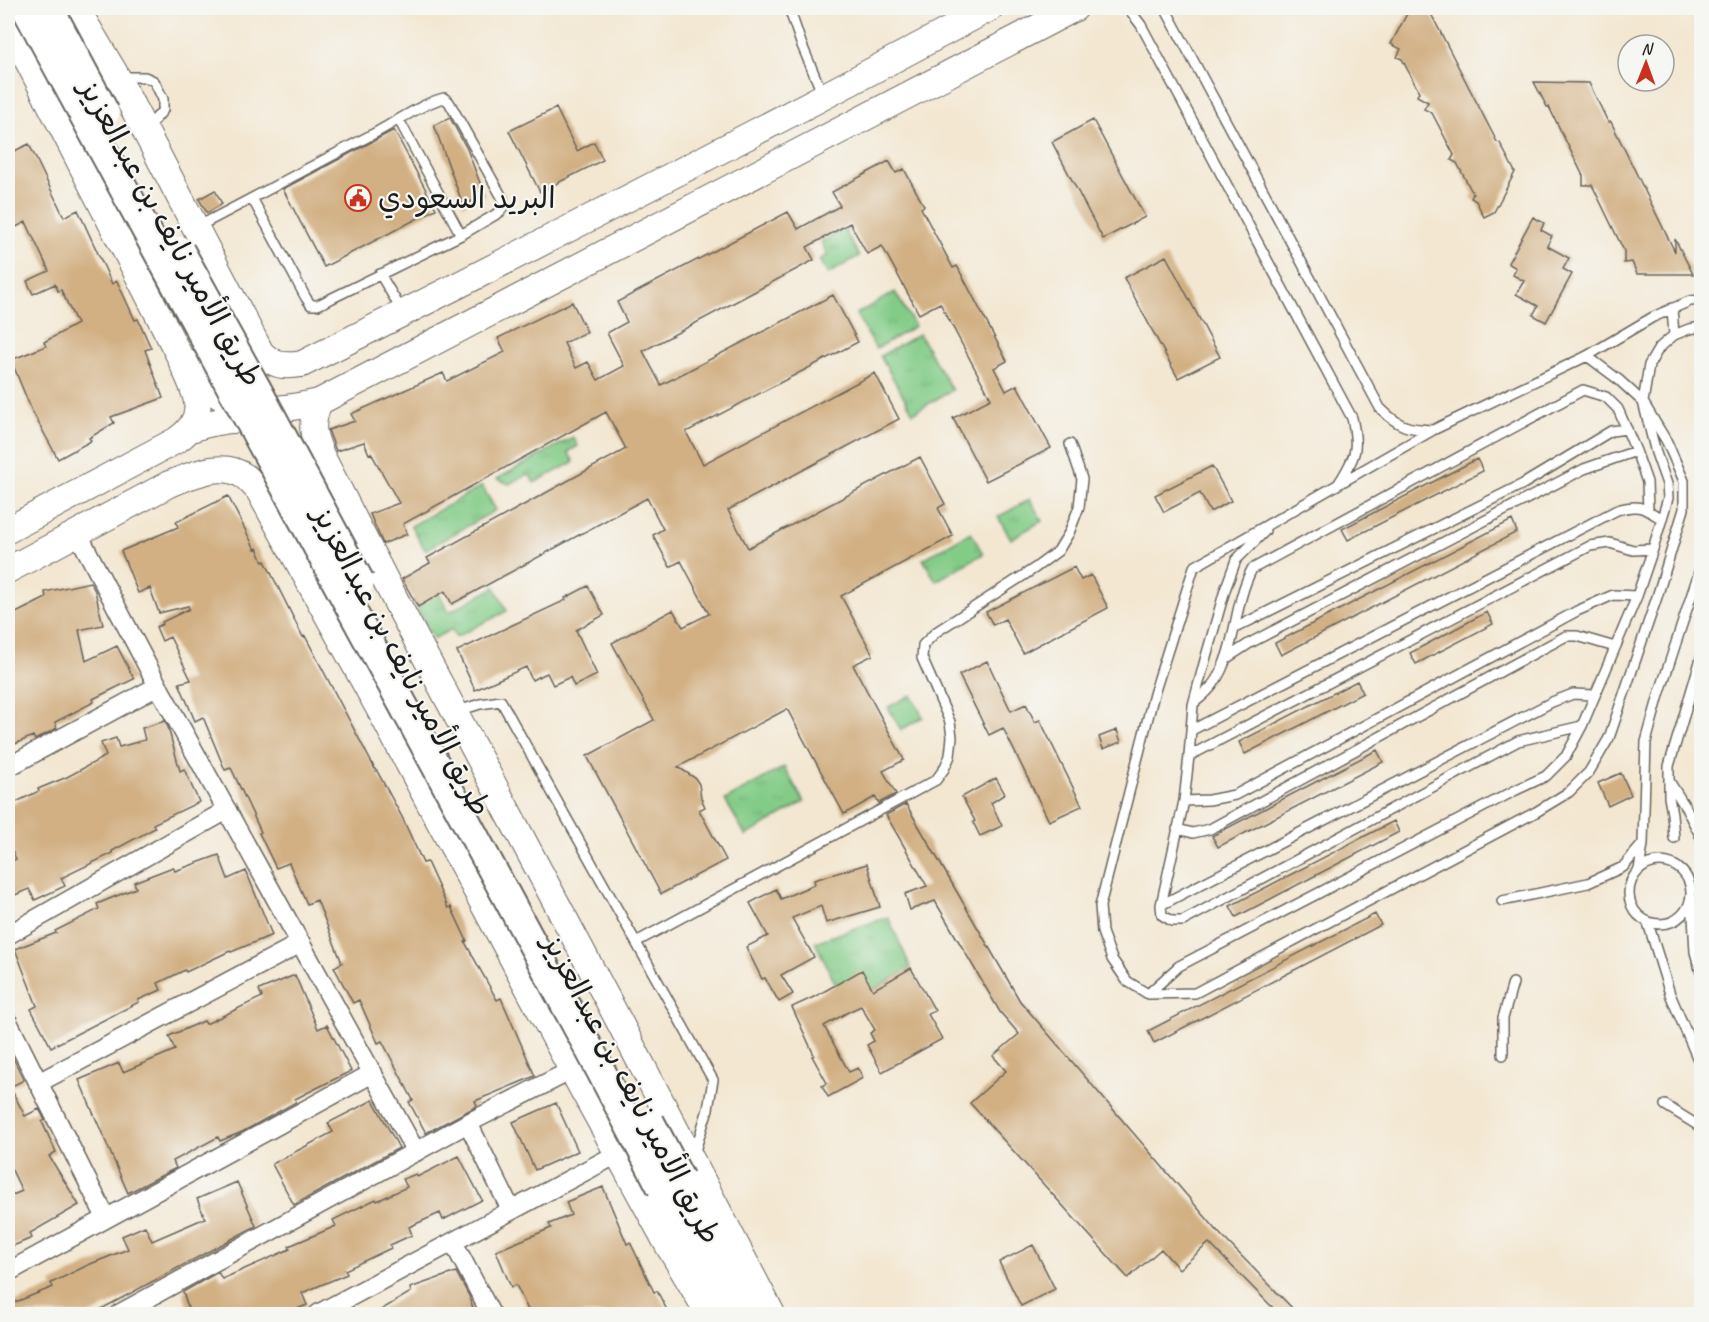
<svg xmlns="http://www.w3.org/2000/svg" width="1709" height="1322" viewBox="0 0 1709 1322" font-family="Caveat,'Playpen Sans Arabic',sans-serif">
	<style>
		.grass { fill: url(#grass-tufts); stroke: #507452; stroke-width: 1.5 }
		.building { fill: #d2b084 }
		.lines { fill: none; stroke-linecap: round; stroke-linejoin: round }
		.lane-casing { stroke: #67635c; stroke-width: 12 }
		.street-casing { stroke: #67635c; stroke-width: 21 }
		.secondary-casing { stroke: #67635c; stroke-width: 28 }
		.primary-casing { stroke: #67635c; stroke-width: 32 }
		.lane { stroke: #fff; stroke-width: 9 }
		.street { stroke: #fff; stroke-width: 18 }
		.secondary { stroke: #fff; stroke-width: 26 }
		.primary { stroke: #fff; stroke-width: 28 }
		.primary-bridge-casing { stroke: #67635c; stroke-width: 32; stroke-linecap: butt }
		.primary-bridge { stroke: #fff; stroke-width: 28 }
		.labels { text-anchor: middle; stroke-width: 4.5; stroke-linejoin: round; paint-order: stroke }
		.poi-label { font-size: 30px; fill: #1c1c1c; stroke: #f6f6f2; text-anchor: start }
		.street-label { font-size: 30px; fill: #1c1c1c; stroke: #f6f6f2 }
	</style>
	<defs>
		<pattern id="grass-tufts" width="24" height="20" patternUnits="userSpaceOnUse" patternTransform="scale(1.5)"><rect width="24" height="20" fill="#83cc88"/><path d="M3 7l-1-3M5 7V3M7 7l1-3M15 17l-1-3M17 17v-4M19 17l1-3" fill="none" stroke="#71af75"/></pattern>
	</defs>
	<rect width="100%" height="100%" fill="#f6f6f2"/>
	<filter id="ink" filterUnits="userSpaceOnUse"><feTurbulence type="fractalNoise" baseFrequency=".0167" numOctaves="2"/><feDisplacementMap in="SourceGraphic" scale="12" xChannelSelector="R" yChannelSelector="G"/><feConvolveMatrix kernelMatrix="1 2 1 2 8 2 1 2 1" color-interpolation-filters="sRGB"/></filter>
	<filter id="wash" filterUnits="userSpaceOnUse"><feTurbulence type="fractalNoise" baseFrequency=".008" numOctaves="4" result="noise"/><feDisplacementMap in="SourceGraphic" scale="24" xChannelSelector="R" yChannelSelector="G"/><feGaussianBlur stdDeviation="1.35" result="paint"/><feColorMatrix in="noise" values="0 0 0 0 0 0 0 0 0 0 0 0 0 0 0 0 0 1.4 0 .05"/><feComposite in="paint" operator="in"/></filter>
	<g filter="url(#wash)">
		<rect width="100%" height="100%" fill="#f3e7d2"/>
		<!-- grass -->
		<path class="grass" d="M844,229l15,27 -31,18 -9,-14 9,-5 -7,-13z
			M895,292l20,34 -39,23 -20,-35z
			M919,334l33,56 -39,23 -33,-57z
			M573,437l5,9 -10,6 6,10 -40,21 -5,-9 -20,10 -12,-5z
			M482,486l14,24 -71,40 -14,-24z
			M1030,499l12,22 -31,18 -13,-22z
			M971,532l12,22 -47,27 -13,-22z
			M495,587l12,24 -51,26 -4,-8 -19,10 -20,-39 23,-12 13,24z
			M911,695l12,22 -22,13 -13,-23z
			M784,767l20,35 -58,34 -21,-36z
			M888,917l23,51 -39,22 -36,-5 -21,-43z"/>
		<g id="blocks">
			<!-- building -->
			<path class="building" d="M1410,8h18l69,134 3,1 15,29 -21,40 -10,5 -8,-16 -5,-3 2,-4 -16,-31 -6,-3 3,-5 -22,-42 -8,-4 4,-7 -11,-6 2,-4 -17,-33 -5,-2 4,-8 -10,-5z
				M1534,82l55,1 19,39h3l64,130v-13l18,35h-56l-5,-12 -8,1v-12l-32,-66h-9v-9l-34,-69h-2z
				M556,108l21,43 17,-9 9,18 -63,32 -31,-61z
				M450,118l17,31 18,47 -22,9 -29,-80z
				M1093,120l52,97 -42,22 -51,-97z
				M394,130l42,79 -112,58 -41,-78z
				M29,144l35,73 14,-7 34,74 5,-3 18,39 3,-1 13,29 -6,2 18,48 -52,19 3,6 -25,15 2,3 -33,18 -27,-50 -20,-49 35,-14 -2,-4 33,-18 -16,-34 -3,1 -3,-7 -22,10 -6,-13 22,-10 -23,-49 -18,9v-77z
				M889,161l7,12 8,-4 20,37 -3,2 32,60 4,-2 50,95 -13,7 12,23 11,-6 34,63 -65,33 -33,-63 38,-19 -51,-96 -21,11 -37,-68 -15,8 -17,-31 -43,24 7,13 -171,91 18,34 172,-90 25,47 -172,90 17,32 172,-91 24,46 -171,91 20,38 172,-91 25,47 -7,4 15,28 -112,60 32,59 -20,10 51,95 -21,11 13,23 -17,9 -4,-6 -31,17 -57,-105 -109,58 17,11 4,6 2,14 4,9 -6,3 27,50 -65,34 -74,-138 67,-36 -42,-77 61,-33 10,17 26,-13 -28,-53 -11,6 -17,-32 10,-6 -16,-31 -195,106 -7,-13 -27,16 -16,-28 28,-16 -3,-5 199,-109 -20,-37 -203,112 4,10 -24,10 -13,-30 29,-11 -28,-50 -2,1 -5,-12 -28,9 -8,-21 27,-9 -4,-7 92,-41 4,8 58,-29 -7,-14 74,-36 15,30 -23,11 12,25 12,-6 10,18 26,-14 -17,-33 20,-11 -10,-20 171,-90 10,17 42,-23 -8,-14z
				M215,190l7,14 -15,9 -8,-14z
				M1533,217l11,6 -3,7 11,6 -5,10 22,12 -6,11 9,5 -26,48 -13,-7 5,-9 -22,-12 8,-13 -11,-6 3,-7 -8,-5z
				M1166,256l54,101 -42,21 -54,-100z
				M1477,459l6,12 -135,69 -6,-11z
				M1212,466l19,35 -21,11 -10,-19 -36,19 -9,-17z
				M228,496l27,53 2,-1 6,14 2,-1 38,76 2,-1 71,135h1l25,46 21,46 4,-1 21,46 3,-1 16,34 -2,1 32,58 4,-2 34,78 -60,25 2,5 -51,27 -17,-31 4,-2 -31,-59 -4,2 -19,-43 -6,3 -19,-36 8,-4 -25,-63 -10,4 -18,-41 -13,5 -17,-35 2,-1 -30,-64 -6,2 -22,-53 -8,4 -16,-38 12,-3 -21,-43 -8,4 -6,-14 7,-3 -1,-2 27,-13 -1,-3 -29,7 -9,-25 -12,5 -17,-42 57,-24 -2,-5z
				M1512,520l5,12 -236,123 -6,-12z
				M1074,567l7,13 10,-5 17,33 -85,45 -18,-34 -12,6 -7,-13z
				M90,582l5,9 8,34 -24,5 7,31 31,-15 17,33 -41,20 1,3 -39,20 2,6 -22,12 -2,-4 -25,11v-130l38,-19 -1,-6z
				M588,586l16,29 -28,15 21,45 -23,11 -4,-9 -17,8 -6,-12 -15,7 -6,-13 -51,23 -18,-39 109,-51 -1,-2z
				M1487,612l6,12 -77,40 -6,-11z
				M987,661l24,50 15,-7 9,18 5,-2 42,86 -33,15 -46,-93 -14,7 -30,-60z
				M1357,681l6,12 -118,61 -6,-12z
				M165,721l3,6 12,44 4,-2 15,33 -46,22 2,4 -43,23 1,2 -52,25 4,8 -30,14 -6,-11 -21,9v-35l8,-4 -8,-18v-35l31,-15 -1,-2 29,-12 39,-21 -5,-13 15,-5 3,9 26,-7 -3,-12z
				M1117,730l4,12 -18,7 -4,-12z
				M1377,750l6,12 -165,85 -6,-11z
				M1621,773l10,22 -23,11 -10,-23z
				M996,778l9,16 -14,9 11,23 -22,10 -7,-14 2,-1 -13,-24z
				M906,804l114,197 200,233 78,80h-19l-70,-71 -30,26 -18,-20 -33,29 -158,-175 36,-32 -13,-15 26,-22 -19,-22 -65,-111 -25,9 -5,-16 22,-8 -41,-71z
				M1394,821l5,11 -163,85 -6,-11z
				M219,855l9,24 18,-8 26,64 -41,17 -1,-1 -44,21 -1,-2 -27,13 3,7 -23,10 1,2 -88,45 -20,-38 6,-3 -22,-57 41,-16 -1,-2 44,-22 -2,-5 39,-16 -2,-6 39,-15 2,4z
				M867,864l13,43 -54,16 -5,-17 -29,12 22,39 -33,18 12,19 -14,8 -14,-24 -3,1 -16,-32 22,-11 -18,-33 26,-14 5,10 34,-15 -1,-4z
				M1375,914l6,11 -227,118 -6,-12z
				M911,968l24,43 -7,3 14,25 -60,33 -15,-27 7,-4 -4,-8 5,-3 -14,-24 -13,6 -24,14 25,46 9,-4 5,10 -35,19 -6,-11 5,-3 -15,-27 2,-1 -22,-48 24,-11 46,-26 11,20z
				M295,975l23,54 9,-4 24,46 -56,28 1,3 -54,30 -22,9 -2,-4 -45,24 3,7 -48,25 -49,-113 40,-17 4,9 52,-22 -6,-14 35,-15 2,3 56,-27 -3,-7z
				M8,1048l16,32 -14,7 15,29 14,-7 6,11 -3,2 14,30 -7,4 30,49 -49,28 2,5 -24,10v-51l14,-6 -14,-29z
				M373,1100l26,48 -105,57 -22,-41 61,-32 -5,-9z
				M556,1103l22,48 -43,19 -22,-48z
				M459,1156l23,44 -39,20 -3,-7 -31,14 3,8 -22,10 1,3 -46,22 2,4 -45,19 5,12 -22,9h-95l-7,-22 35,-20 4,7 68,-30 -1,-3 47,-20 -3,-6 43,-21 1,2 30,-14 -4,-8 13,-5 1,3z
				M237,1182l19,44 -164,88h-84v-9l45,-18 -2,-4 37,-18 40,-16 -6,-13 23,-10 7,15 53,-23 -8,-19z
				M603,1187l24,57 3,-2 24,50 3,-1 12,23h-139l-14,-29 -5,2 -15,-36 55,-23 -2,-4 22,-9 -5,-13z
				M1033,1245l22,44 -34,17 -22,-44z
				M456,1272l13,24 6,18h-101l37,-22 -1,-4z"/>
		</g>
	</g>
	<g filter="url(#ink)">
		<use href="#blocks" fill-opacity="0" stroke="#67635c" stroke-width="1.5"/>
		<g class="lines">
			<defs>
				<path id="lane" d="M789,8l12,35 22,52
					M1128,8l13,17 211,393c7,31 4,38 -13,65
					M1165,8l215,400c19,19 27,21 53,22
					M121,77h24l9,4 9,18v11l-17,20
					M399,120l62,115
					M197,227c60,-31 119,-63 178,-94 19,-10 50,-31 69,-35l5,4 54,97v8l-3,5 -39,23 -143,70h-7l-5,-7 -54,-100
					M380,274l22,37
					M1672,308l2,27
					M1587,356l32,24 24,22 24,40 17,39v28l-27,88 -48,141 -20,34 -20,20 -33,20 -341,181 -47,1 -21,-13 -15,-22 -10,-27 -2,-26 54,-212 40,-127 239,-137 154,-74 66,-39 37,-16 12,-1
					M1265,531l-29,29 -11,30 -20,70 -12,45 -4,51 -5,45 -23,104 1,10 10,6h11l335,-180 64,-15
					M1235,628l288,-144 88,-53 16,-2
					M1227,658l23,-15 334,-174 52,-18
					M1194,703c7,-6 15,-12 20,-20 23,-34 19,-78 38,-114l331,-179 23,7 12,12 18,42 11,31 1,29
					M455,712l25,-8 21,-3 212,379 -5,29 -14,45
					M1192,730l425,-220c23,-6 25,-3 45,9
					M1189,756l401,-210 20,-3 23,7 20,-1
					M1669,781l17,27 16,31
					M1184,801l25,-1 26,-5 342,-184 36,-16 24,1
					M1177,829l16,4 17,-4 356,-193h11l38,11
					M1674,838l-2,-24 -3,-17v-31l33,-111
					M1629 893a31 31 0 1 1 62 0a31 31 0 1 1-62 0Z
					M1639,870l4,-26 3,-102 13,-47 43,-132
					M1692,898l3,54 7,24
					M1502,901l86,-18 35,-16 18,-21
					M1161,905l391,-203 21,-8 21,1
					M1648,923l22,71 32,75
					M636,942l300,-162 8,-11 6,-13 2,-19 -2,-15 -28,-64 1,-13 13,-13 99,-64 23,-17 11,-18 10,-26 3,-28 -12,-35
					M1148,994l31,-28 337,-176 30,-14 20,-20 16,-30 55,-130 16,-47 15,-51 -1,-14 -11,-31 -13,-51 6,-37 10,-17 15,-13 15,-6 13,-2
					M1503,1055v-37l10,-35
					M1665,1105l37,23"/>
				<path id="street" d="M77,532l81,154 258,466
					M8,767l150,-81
					M8,935l219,-125
					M8,1022l98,196
					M38,1083l263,-140
					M468,1123l43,87
					M453,1242l38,72
					M8,1272l365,-199
					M119,1314l349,-191 104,-53
					M318,1314l301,-161"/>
				<path id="secondary" d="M76,8l41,69 144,276c14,13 22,14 41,11 231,-116 461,-234 688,-356
					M8,22l171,333c13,33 35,59 -2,85l-169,90
					M179,355c15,17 30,37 51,47 27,13 61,6 89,0l756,-394
					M319,402c-9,23 -7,31 2,53l77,150 213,401 161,308
					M191,429c22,-8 48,-12 71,-7
					M8,570l161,-86c22,-8 52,-24 75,-8 5,3 9,9 14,13l124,225 190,356 96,175 41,69"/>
				<path id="primary" d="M680,1179l74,135
					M662,1188l63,126"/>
			</defs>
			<!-- lane casing -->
			<use href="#lane" class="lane-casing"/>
			<!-- street casing -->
			<use href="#street" class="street-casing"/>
			<!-- secondary casing -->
			<use href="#secondary" class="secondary-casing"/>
			<!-- primary casing -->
			<use href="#primary" class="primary-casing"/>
			<!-- lane -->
			<use href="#lane" class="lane"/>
			<!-- street -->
			<use href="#street" class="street"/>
			<!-- secondary -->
			<use href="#secondary" class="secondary"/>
			<!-- primary -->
			<use href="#primary" class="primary"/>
			<defs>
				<path id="primary-bridge" d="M26,8l566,1046 70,134
					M49,8l56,105
					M180,251l80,144 100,187
					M650,1122l30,57"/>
			</defs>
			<!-- primary-bridge casing -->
			<use href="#primary-bridge" class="primary-bridge-casing"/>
			<!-- primary-bridge -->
			<use href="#primary-bridge" class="primary-bridge"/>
		</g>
	</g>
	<!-- icons -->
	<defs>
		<symbol id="civic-ring" viewBox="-11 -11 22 22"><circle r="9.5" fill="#f6f6f2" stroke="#c8321e" stroke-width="1.5"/><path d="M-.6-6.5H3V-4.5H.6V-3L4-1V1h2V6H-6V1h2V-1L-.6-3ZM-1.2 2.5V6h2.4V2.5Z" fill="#c8321e"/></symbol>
	</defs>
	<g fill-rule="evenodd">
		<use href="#civic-ring" x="343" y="183" width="30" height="30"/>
	</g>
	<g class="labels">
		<!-- poi labels -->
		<g class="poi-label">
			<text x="378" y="208">البريد السعودي</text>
		</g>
		<!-- street labels -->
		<g class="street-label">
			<text transform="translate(171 233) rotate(61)" y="10">طريق الأمير نايف بن عبدالعزيز</text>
			<text transform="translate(402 661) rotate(62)" y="10">طريق الأمير نايف بن عبدالعزيز</text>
			<text transform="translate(632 1089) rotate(62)" y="10">طريق الأمير نايف بن عبدالعزيز</text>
		</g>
	</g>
	<!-- margin -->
	<rect width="1709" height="1322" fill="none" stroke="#f6f6f2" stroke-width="30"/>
	<!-- north arrow -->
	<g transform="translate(1646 63) rotate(1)"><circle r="28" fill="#f6f6f2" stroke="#9f9f9c" stroke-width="1.5"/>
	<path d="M0-4.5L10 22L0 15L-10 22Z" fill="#c8321e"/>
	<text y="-9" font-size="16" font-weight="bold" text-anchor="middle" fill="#1c1c1c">N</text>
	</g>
</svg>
